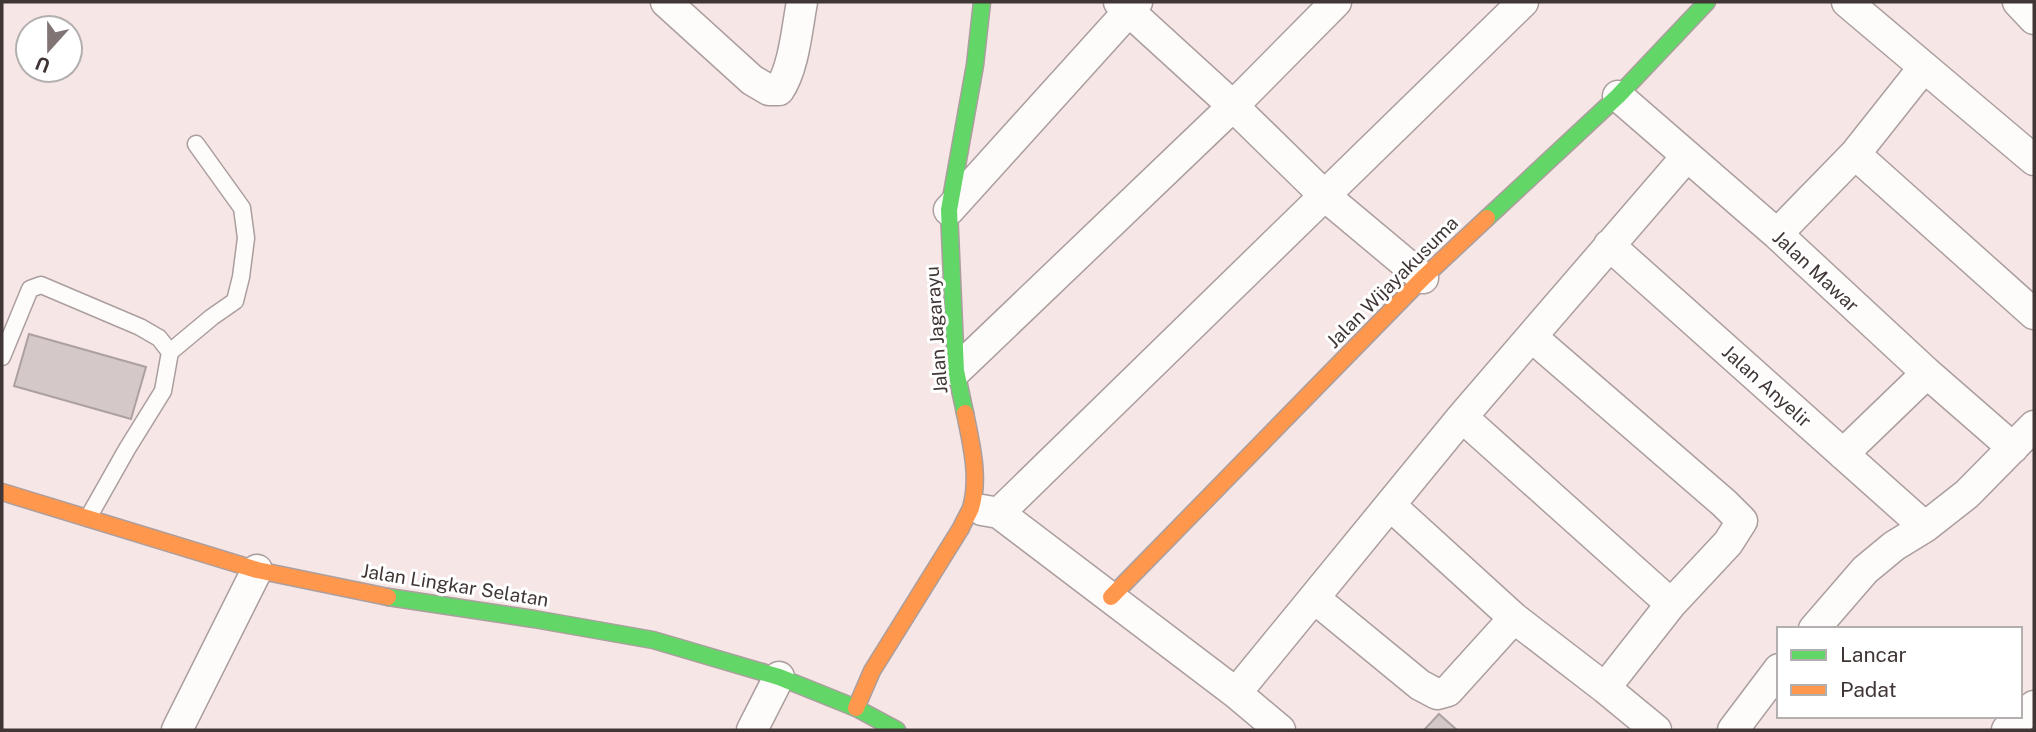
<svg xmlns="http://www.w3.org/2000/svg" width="2036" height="732" viewBox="0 0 2036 732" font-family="'Public Sans',sans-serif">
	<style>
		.building { fill: #d4c8c8; stroke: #aca0a0; stroke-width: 2 }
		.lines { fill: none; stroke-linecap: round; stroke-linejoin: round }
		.lane-casing { stroke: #ab9e9e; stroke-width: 19 }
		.street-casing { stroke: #ab9e9e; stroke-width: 33 }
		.fast-casing { stroke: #ab9e9e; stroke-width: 19 }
		.slow-casing { stroke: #ab9e9e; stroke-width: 19 }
		.lane { stroke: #fefbfb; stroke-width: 16 }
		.street { stroke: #fefbfb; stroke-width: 30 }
		.fast { stroke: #63d668; stroke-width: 16 }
		.slow { stroke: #ff974d; stroke-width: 16 }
		.labels { text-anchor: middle; stroke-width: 6; stroke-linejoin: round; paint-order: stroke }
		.street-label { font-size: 19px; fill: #413636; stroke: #fff }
	</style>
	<rect width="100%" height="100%" fill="#f6e6e6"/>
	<!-- building -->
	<path class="building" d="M29,334l117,33 -15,52 -117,-33z
		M1439,714l18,16h-33z"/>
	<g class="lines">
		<defs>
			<path id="lane" d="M170,352l42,-35 23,-16 6,-24 5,-39 -4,-30 -46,-64
				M2,357l28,-68 11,-4 99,42 19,11 11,14 -7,39 -36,58 -39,69"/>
			<path id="street" d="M666,2l86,78 17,10h10c15,-22 18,-62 23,-88
				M1119,2l114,104 92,90 98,82
				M1847,2l187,158
				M2018,2l16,17
				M1618,96l159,138 150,139 86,75
				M1855,154l179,160
				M949,210l188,-208
				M1777,234l78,-80 69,-87
				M1609,245l316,282
				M1532,337l192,166 18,18 -14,22 -57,61 -66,84
				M956,371l277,-265 103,-104
				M1462,417l209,187
				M1843,454l84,-81
				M1391,506l123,112 91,70 51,42
				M982,510l17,3 237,180 44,37
				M999,513l524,-511
				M1314,598l106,87 17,9 11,-3 66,-73
				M1814,629l51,-59 29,-24 31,-19 42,-33 67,-68
				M1236,693l226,-276 225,-261
				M177,730l80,-160
				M752,730l27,-53
				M1733,730l46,-61
				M2007,730l27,-24"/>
			<path id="fast" d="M1487,218l131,-122 89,-94
				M965,413l-9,-42 -7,-161 26,-145 7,-63
				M388,597l146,22 119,21 126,37 77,31 41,22"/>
			<path id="slow" d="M2,492l255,78 131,27
				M1111,597l312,-319 64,-60
				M856,708l16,-37 89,-143c3,-7 7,-13 10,-20 9,-31 0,-65 -6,-95"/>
		</defs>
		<!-- lane casing -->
		<use href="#lane" class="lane-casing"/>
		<!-- street casing -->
		<use href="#street" class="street-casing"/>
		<!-- fast casing -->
		<use href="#fast" class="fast-casing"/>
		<!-- slow casing -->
		<use href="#slow" class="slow-casing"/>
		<!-- lane -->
		<use href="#lane" class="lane"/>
		<!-- street -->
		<use href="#street" class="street"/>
		<!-- fast -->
		<use href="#fast" class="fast"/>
		<!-- slow -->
		<use href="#slow" class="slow"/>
	</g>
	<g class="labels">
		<!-- street labels -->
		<g class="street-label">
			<text transform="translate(1816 271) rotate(43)" y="7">Jalan Mawar</text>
			<text transform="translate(1392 282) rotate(-45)" y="7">Jalan Wijayakusuma</text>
			<text transform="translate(936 330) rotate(-94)" y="7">Jalan Jagarayu</text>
			<text transform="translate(1767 386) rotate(42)" y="7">Jalan Anyelir</text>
			<text transform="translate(455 585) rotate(9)" y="7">Jalan Lingkar Selatan</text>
		</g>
	</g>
	<!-- border -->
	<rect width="2036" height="732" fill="none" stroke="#413636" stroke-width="7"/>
	<!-- legend -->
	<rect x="1777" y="627" width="245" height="91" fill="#ffffff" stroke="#b3afaf" stroke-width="2"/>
	<rect x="1791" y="650" width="35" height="10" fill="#63d668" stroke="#b3afaf" stroke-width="2"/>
	<text x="1840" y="662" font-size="21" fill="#413636">Lancar</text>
	<rect x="1791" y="685" width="35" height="10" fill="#ff974d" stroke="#b3afaf" stroke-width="2"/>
	<text x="1840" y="697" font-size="21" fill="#413636">Padat</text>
	<!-- north arrow -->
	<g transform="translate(49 49) rotate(201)"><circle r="33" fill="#ffffff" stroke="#b3afaf" stroke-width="2"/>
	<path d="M0-5L12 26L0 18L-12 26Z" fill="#807474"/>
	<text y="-10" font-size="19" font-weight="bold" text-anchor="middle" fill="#413636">U</text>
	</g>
</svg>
